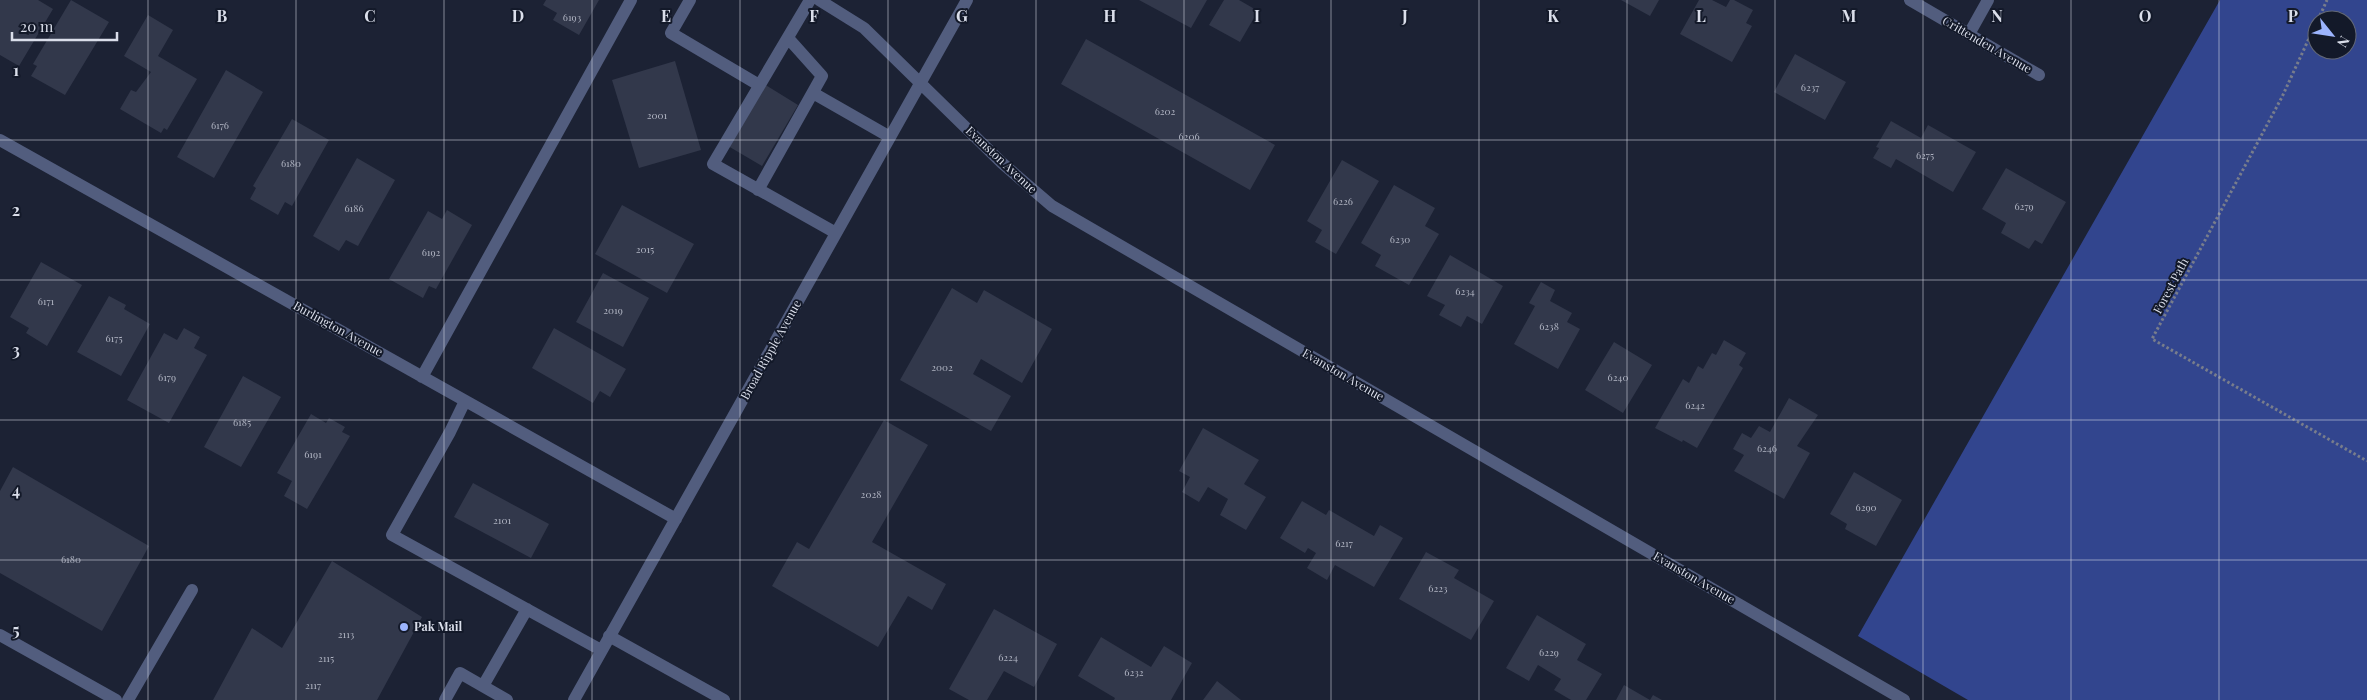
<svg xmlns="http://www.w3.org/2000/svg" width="2367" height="700" viewBox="0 0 2367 700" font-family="'Playfair Display',serif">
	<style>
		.forest { fill: #32458e; fill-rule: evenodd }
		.building { fill: #32384b }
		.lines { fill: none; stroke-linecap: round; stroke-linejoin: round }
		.path { stroke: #787d8c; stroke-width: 3; stroke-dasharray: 2.5 2.5; stroke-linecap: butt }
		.minor { stroke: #525d7e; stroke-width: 12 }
		.grid { fill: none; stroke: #dadeea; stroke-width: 1; stroke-opacity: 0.55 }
		.poi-dot { fill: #9cb4fd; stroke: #131929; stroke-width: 2 }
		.labels { text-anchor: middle; stroke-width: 4; stroke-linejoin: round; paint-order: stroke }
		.number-label { font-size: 10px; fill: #b0b4c2 }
		.street-label { font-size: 12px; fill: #dadeea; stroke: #131929 }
		.poi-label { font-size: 12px; font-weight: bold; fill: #dadeea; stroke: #131929; text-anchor: start }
		.grid-label { font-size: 16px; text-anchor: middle; font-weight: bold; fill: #dadeea; stroke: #131929; stroke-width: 4; stroke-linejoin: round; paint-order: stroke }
	</style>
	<rect width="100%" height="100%" fill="#1c2234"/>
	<!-- forest -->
	<path class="forest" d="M2220,0h147v700h-399l-110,-64zM2317,20h30v30h-30z"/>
	<!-- building -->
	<path class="building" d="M0,0h38l15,9 -34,57 -19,-11z
		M71,0l38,22 -44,73 -34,-19 6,-10 -4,-2z
		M546,0h53l-20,35 -26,-15 4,-7 -14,-8z
		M1139,0h68l-16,28z
		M1224,0h15l19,11 -18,31 -31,-17z
		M1621,0h38l-9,16z
		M1699,0h13l14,7 4,-7h4l19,10 -7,13 6,3 -20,36 -52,-28z
		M148,15l25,15 -15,26 39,23 -30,51 -3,-2 -3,5 -41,-24 11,-19 5,2 15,-20 -27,-16z
		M1086,39l189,106 -25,45 -189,-106z
		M1795,54l51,28 -21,38 -51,-28z
		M675,61l26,89 -62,18 -27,-88z
		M226,70l37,22 -49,86 -37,-21z
		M764,84l34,21 -36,61 -34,-20z
		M292,119l37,21 -37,66 -7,-4 -7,13 -28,-16 6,-11 -3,-2z
		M1891,121l30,17 7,-13 48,27 -23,40 -57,-33 -5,9 -18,-10 6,-10 -3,-1z
		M357,158l38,22 -37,66 -12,-6 -7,11 -26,-15z
		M1342,160l37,21 -43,73 -21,-12 7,-12 -15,-9z
		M2006,168l60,34 -24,42 -7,-4 -6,9 -28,-16 5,-10 -24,-14z
		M1394,185l41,23 -10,18 14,8 -30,51 -34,-19 6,-11 -20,-12z
		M622,205l72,39 -27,49 -72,-39z
		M447,210l25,15 -36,64 -7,-3 -6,12 -34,-19 39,-68 14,8z
		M1450,255l53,31 -21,38 -15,-8 -6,11 -22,-12 6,-10 -18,-9z
		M41,262l41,23 -35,61 -21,-13 3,-5 -19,-11z
		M603,273l46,25 -26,49 -47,-25z
		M1541,282l14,8 -5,11 22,12 -5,9 13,7 -22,40 -44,-25 21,-38 -6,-3z
		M952,288l25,15 7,-13 68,39 -30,54 -41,-24 -8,15 38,22 -20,35 -91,-51z
		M109,296l17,9 -2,4 26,15 -29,52 -44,-24z
		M184,328l16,9 -6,11 13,7 -38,68 -42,-23 37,-67 13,7z
		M554,328l72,41 -16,28 -10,-6 -7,12 -61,-35z
		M1724,340l22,13 -7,12 4,3 -46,80 -14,-8 -1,2 -27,-14 28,-49 6,4 9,-17 5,3 9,-16 4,2z
		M1614,342l38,23 -29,48 -38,-23z
		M243,376l38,21 -40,70 -37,-20z
		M1789,398l29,17 -21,31 13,7 -26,46 -50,-28 10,-16 -11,-6 9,-16 9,5 8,-12 11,6z
		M311,414l15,9 3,-5 16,9 -3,5 8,4 -43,73 -23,-13 8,-15 -15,-8z
		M884,420l44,25 -56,97 74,42 -14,26 -24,-14 -30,51 -106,-61 25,-44 12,7z
		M1203,428l56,32 -15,24 22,13 -20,33 -26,-15 8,-16 -20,-12 -9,15 -17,-10 8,-15 -11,-6z
		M13,467l136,79 -47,85 -102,-58v-82z
		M1854,472l48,28 -26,46 -31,-17 2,-5 -17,-10z
		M473,483l76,41 -18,34 -77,-41z
		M1302,501l24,14 3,-5 45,26 6,-11 23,13 -29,49 -39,-22 -8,15 -20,-12 9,-15 -8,-5 -3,5 -25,-15z
		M1426,552l33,18 -5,8 40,23 -23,39 -72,-41z
		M332,561l90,56 -45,83h-164l39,-72 30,20z
		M994,609l63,35 -23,43 -30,-16 -17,29h-18l-20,-11z
		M1537,615l49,29 -9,16 25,14 -16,26h-15l-17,-10 7,-11 -23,-14 -9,16 -23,-13z
		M1101,637l50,30 13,-21 28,17 -21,37h-57l1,-2 -37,-22z
		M1217,681l24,19h-38z
		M1624,685l26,15 3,-5 9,5h-46z"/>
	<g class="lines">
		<!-- path -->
		<path class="path" d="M2318,20l9,-20
			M2317,21l-35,76 -130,242 215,122"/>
		<!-- minor -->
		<path class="minor" d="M690,0l-19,33 88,52
			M810,0l-97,164 123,69
			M819,0l45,28 138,135 50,43 852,494
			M1910,0l129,75
			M1969,34l19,-34
			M813,93l77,44
			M0,140l676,379
			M758,190l64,-114 -34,-38
			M422,377l209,-377
			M465,401l-15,31 -58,103 209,115
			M0,635l116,65
			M609,636l115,64
			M483,686l44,-77
			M128,700l64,-110
			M445,700l15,-27 47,27
			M574,700l393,-700"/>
	</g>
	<!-- grid -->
	<path class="grid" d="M148,0v700M296,0v700M444,0v700M592,0v700M740,0v700M888,0v700M1036,0v700M1184,0v700M1331,0v700M1479,0v700M1627,0v700M1775,0v700M1923,0v700M2071,0v700M2219,0v700M0,140h2367M0,280h2367M0,420h2367M0,560h2367"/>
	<!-- markers -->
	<circle class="poi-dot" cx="404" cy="627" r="5"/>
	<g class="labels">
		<!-- number labels -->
		<g class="number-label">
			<text x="572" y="21">6193</text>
			<text x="1810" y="91">6237</text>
			<text x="1165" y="115">6202</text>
			<text x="657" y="119">2001</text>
			<text x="220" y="129">6176</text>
			<text x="1189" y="140">6206</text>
			<text x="1925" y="159">6275</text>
			<text x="291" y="167">6180</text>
			<text x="1343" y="205">6226</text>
			<text x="2024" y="210">6279</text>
			<text x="354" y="212">6186</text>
			<text x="1400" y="243">6230</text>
			<text x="645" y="253">2015</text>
			<text x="431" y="256">6192</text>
			<text x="1465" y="295">6234</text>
			<text x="46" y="305">6171</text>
			<text x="613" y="314">2019</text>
			<text x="1549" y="330">6238</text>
			<text x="114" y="342">6175</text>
			<text x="942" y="371">2002</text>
			<text x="167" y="381">6179</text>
			<text x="1618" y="381">6240</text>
			<text x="1695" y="409">6242</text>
			<text x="242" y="426">6185</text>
			<text x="1767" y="452">6246</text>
			<text x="313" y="458">6191</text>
			<text x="871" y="498">2028</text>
			<text x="1866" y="511">6290</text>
			<text x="502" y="524">2101</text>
			<text x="1344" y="547">6217</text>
			<text x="71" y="563">6180</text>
			<text x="1438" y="592">6223</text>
			<text x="346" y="638">2113</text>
			<text x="1549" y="656">6229</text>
			<text x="1008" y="661">6224</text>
			<text x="326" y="662">2115</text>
			<text x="1134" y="676">6232</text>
			<text x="313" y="689">2117</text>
		</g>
		<!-- street labels -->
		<g class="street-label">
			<text transform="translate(1987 45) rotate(30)" y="4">Crittenden Avenue</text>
			<text transform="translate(1001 160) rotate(43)" y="4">Evanston Avenue</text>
			<text transform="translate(2171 286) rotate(-62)" y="4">Forest Path</text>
			<text transform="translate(338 329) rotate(29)" y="4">Burlington Avenue</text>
			<text transform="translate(771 350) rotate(-61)" y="4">Broad Ripple Avenue</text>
			<text transform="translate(1343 375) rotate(30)" y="4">Evanston Avenue</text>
			<text transform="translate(1694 578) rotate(30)" y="4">Evanston Avenue</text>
		</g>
		<!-- poi labels -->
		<g class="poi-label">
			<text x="414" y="631">Pak Mail</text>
		</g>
	</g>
	<g class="grid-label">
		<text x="222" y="22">B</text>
		<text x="370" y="22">C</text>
		<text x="518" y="22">D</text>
		<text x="666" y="22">E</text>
		<text x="814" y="22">F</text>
		<text x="962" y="22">G</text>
		<text x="1110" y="22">H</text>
		<text x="1257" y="22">I</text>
		<text x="1405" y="22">J</text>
		<text x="1553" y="22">K</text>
		<text x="1701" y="22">L</text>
		<text x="1849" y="22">M</text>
		<text x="1997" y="22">N</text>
		<text x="2145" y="22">O</text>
		<text x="2293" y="22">P</text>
		<text x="16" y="76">1</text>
		<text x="16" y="216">2</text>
		<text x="16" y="356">3</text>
		<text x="16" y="496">4</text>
		<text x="16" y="636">5</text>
	</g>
	<!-- north arrow -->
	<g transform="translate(2332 35) rotate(120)"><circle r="24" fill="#131929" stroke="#636876"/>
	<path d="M0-4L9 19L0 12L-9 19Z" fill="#9cb4fd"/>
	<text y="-8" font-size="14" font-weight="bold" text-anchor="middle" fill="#dadeea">N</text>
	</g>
	<!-- scale -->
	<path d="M12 32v8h105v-8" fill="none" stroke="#dadeea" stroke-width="2.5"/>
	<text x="20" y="32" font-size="15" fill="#dadeea" stroke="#131929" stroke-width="4" paint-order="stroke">20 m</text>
</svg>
